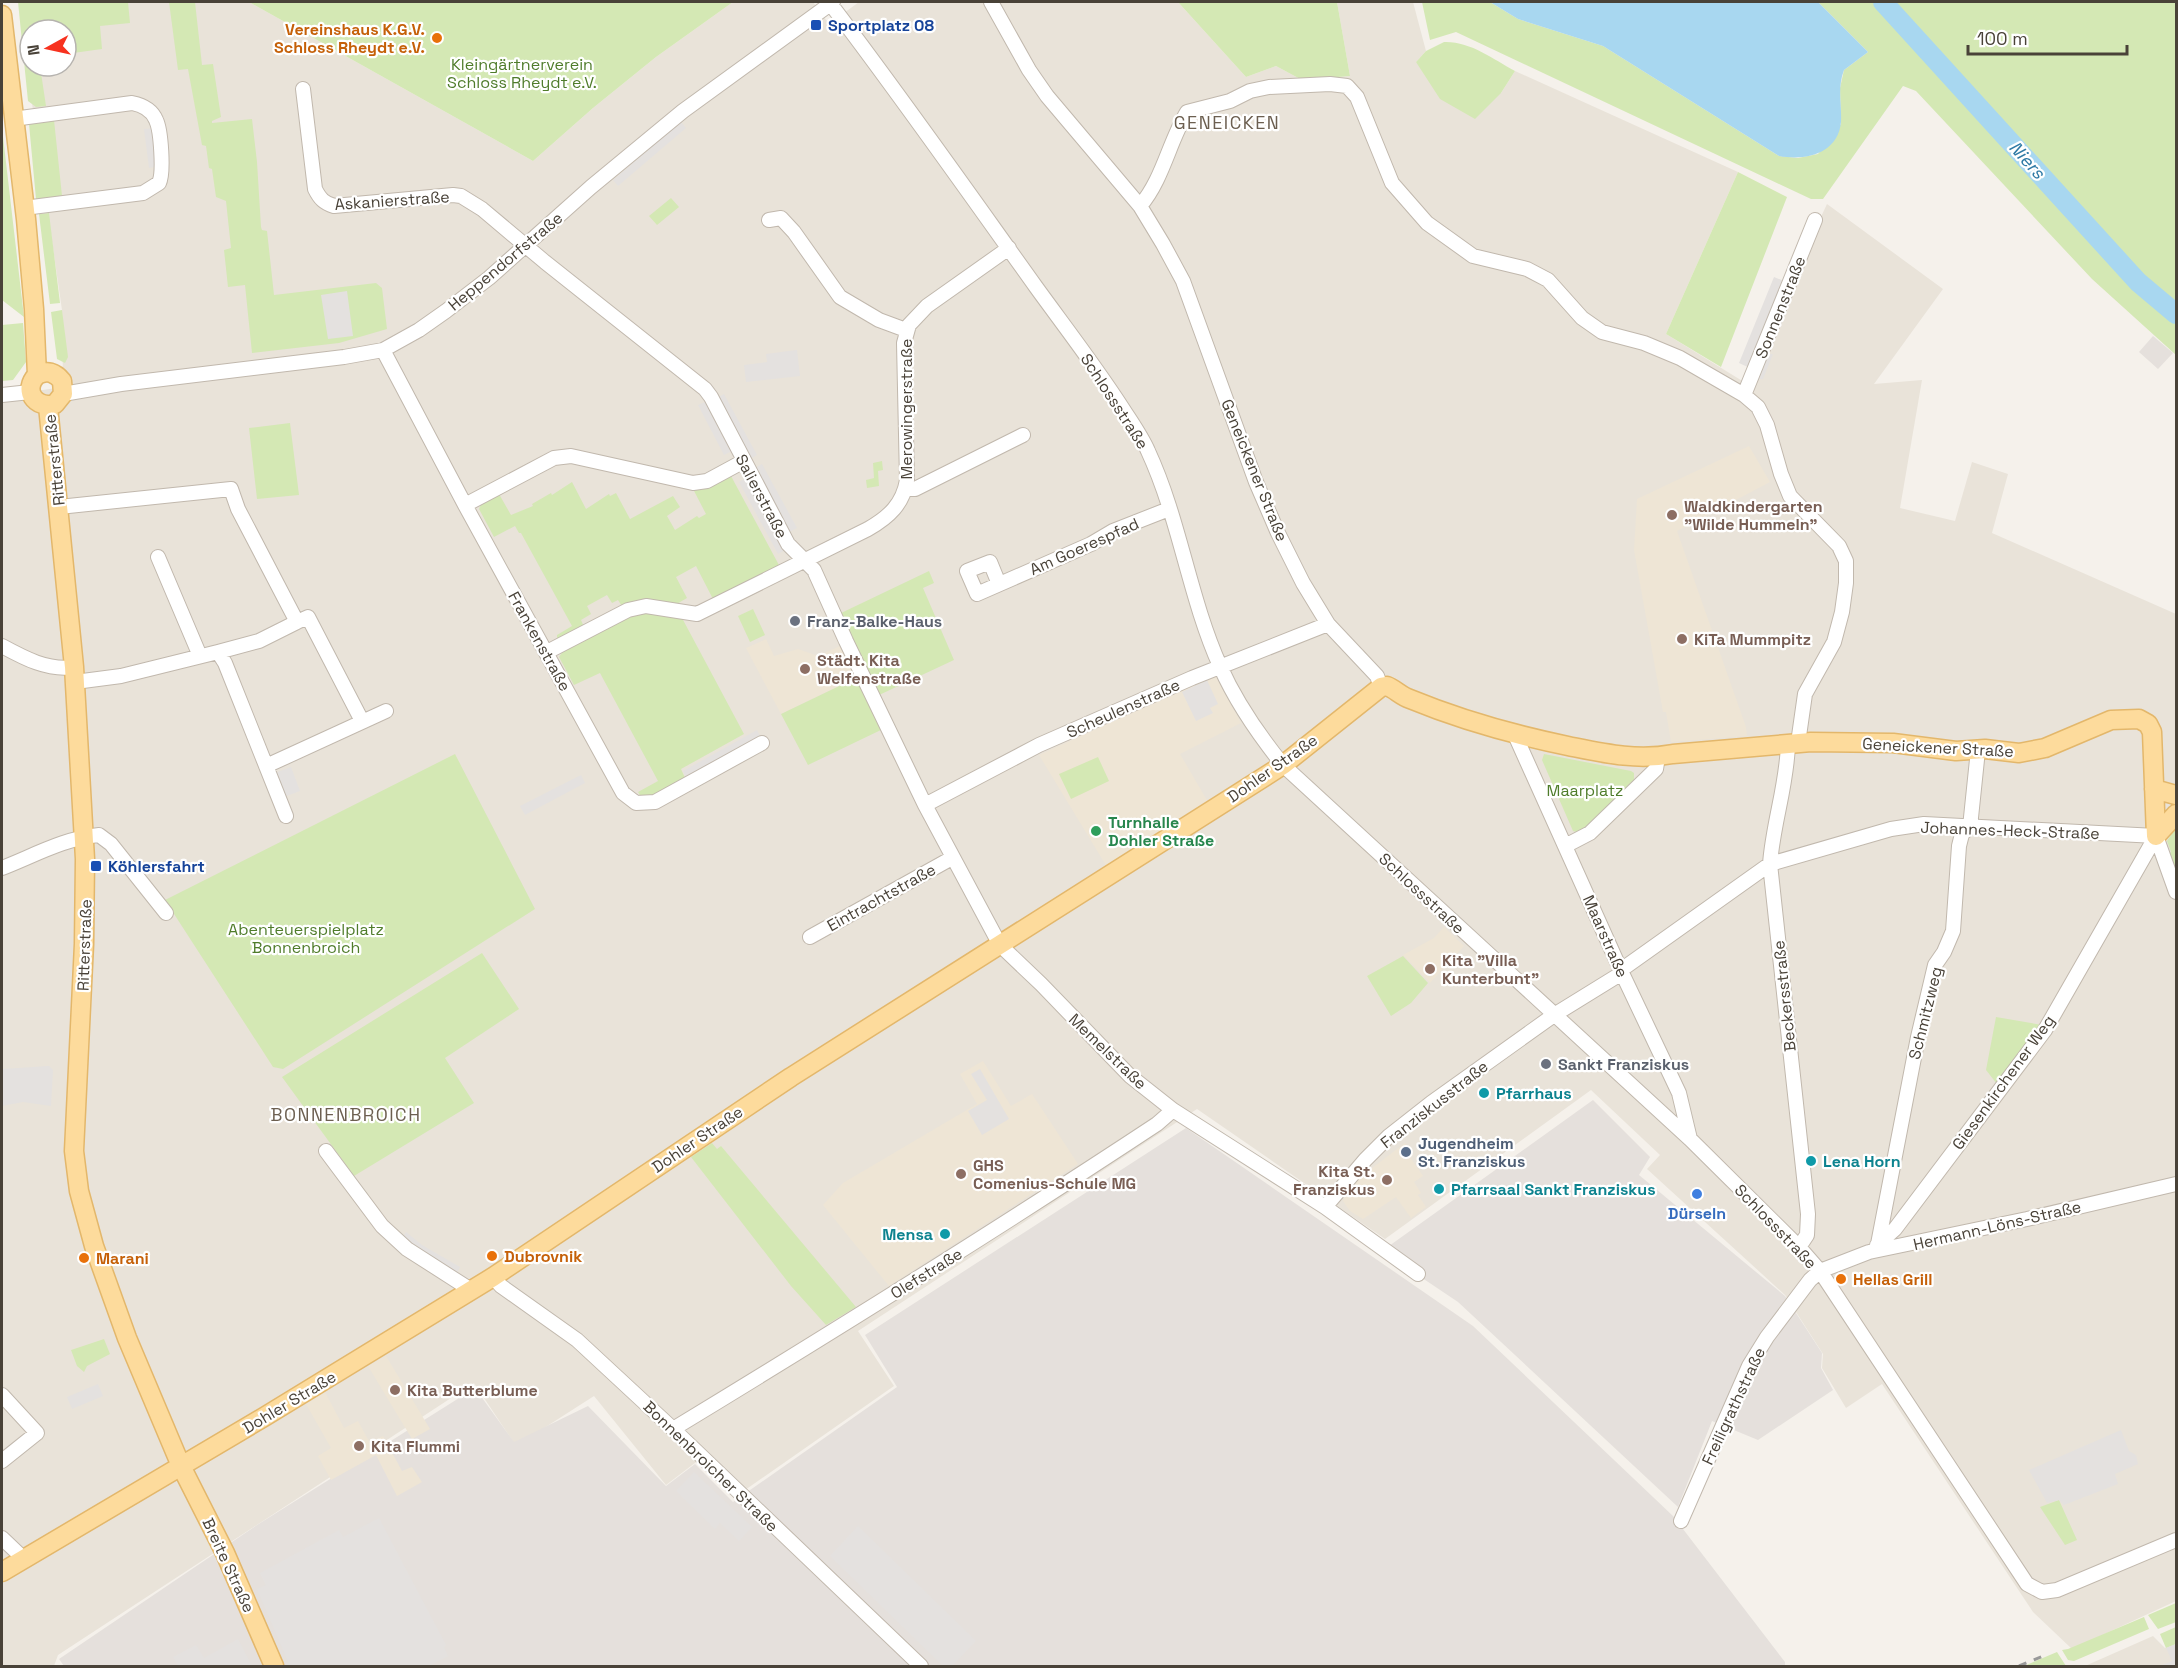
<svg xmlns="http://www.w3.org/2000/svg" width="2178" height="1668" viewBox="0 0 2178 1668" font-family="'Space Grotesk',sans-serif">
	<style>
		.residential { fill: #e9e3d9 }
		.industrial { fill: #e5e0dc }
		.education { fill: #eee5d5 }
		.green { fill: #d4e8b4 }
		.parking { fill: #e4e1df }
		.water { fill: #a8d7f0 }
		.lines { fill: none; stroke-linecap: round; stroke-linejoin: round }
		.river { stroke: #a8d7f0; stroke-width: 20 }
		.minor-casing { stroke: #c1b8ad; stroke-width: 16 }
		.major-casing { stroke: #e3b76b; stroke-width: 21 }
		.minor { stroke: #fff; stroke-width: 14 }
		.major { stroke: #fddb9c; stroke-width: 18 }
		.rail { stroke: #999; stroke-width: 3; stroke-dasharray: 8 8; stroke-linecap: butt }
		.transit-dot { fill: #1a4fb4; stroke: #fff; stroke-width: 2 }
		.food-dot { fill: #e8710a; stroke: #fff; stroke-width: 2 }
		.education-dot { fill: #8d6e63; stroke: #fff; stroke-width: 2 }
		.worship-dot { fill: #6b7280; stroke: #fff; stroke-width: 2 }
		.leisure-dot { fill: #2e9e5b; stroke: #fff; stroke-width: 2 }
		.culture-dot { fill: #0f9aa8; stroke: #fff; stroke-width: 2 }
		.service-dot { fill: #5c6f8a; stroke: #fff; stroke-width: 2 }
		.shop-dot { fill: #3f7fe0; stroke: #fff; stroke-width: 2 }
		.labels { text-anchor: middle; stroke-width: 4.5; stroke-linejoin: round; paint-order: stroke }
		.transit-label { font-size: 16px; font-weight: bold; fill: #164399; stroke: #fff; text-anchor: start }
		.food-label { font-size: 16px; font-weight: bold; fill: #c56008; stroke: #fff; text-anchor: start }
		.park-label { font-size: 16px; fill: #4f7c2b; stroke: #fff }
		.street-label { font-size: 16px; fill: #494238; stroke: #fff }
		.education-label { font-size: 16px; font-weight: bold; fill: #785e54; stroke: #fff; text-anchor: start }
		.worship-label { font-size: 16px; font-weight: bold; fill: #5b616d; stroke: #fff; text-anchor: start }
		.leisure-label { font-size: 16px; font-weight: bold; fill: #27864d; stroke: #fff; text-anchor: start }
		.culture-label { font-size: 16px; font-weight: bold; fill: #0d838f; stroke: #fff; text-anchor: start }
		.service-label { font-size: 16px; font-weight: bold; fill: #4e5e75; stroke: #fff; text-anchor: start }
		.shop-label { font-size: 16px; font-weight: bold; fill: #366cbe; stroke: #fff }
		.neighbourhood-label { font-size: 18px; letter-spacing: 1.5px; fill: #6c5f50; stroke: #fff }
		.water-label { font-size: 18px; font-style: italic; fill: #2e7aa5; stroke: #fff }
	</style>
	<rect width="100%" height="100%" fill="#f5f1eb"/>
	<!-- residential -->
	<path class="residential" d="M123,2h126l284,159 60,-53 63,-51 77,-55h80l16,22 30,-22h319l68,75 30,-11 26,14 48,-4 -13,-74h76l13,49 -10,11 85,31 14,-22 223,101 -72,162 78,48 83,-178 116,85 -69,95 48,-4 -22,128 55,13 17,-59 36,12 -16,59 184,81v987l-104,48 -39,-37 -151,-228 -36,24 -24,-40 1,-14 -38,-59 -138,-126 13,-14 -69,-65 -206,149 -188,-130 -339,222 36,55 -149,104 -37,-37 -42,32 -72,-89 -78,50 -42,-63 -416,272 -4,11h-52v-1270l61,-9 -1,-77 -37,-255 5,11h36v-34z
		M2153,1636l12,12 11,-4v22h-91z"/>
	<!-- industrial -->
	<path class="industrial" d="M2153,336l20,17 -15,16 -19,-17z
		M1593,1100l57,57 -11,18 146,121 37,57 -1,15 12,22 -75,50 -46,-19 -34,86 -220,-205 -76,-51z
		M1186,1128l287,198 200,190 112,146v4h-1721l-5,-7 198,-134 218,-137 39,54 74,-36 78,80 29,-22 38,38 164,-115 -32,-52z"/>
	<!-- education -->
	<path class="education" d="M1749,446l21,36 -93,49 69,196 1,9 -76,6 -5,-30h-3l-29,-162 3,-51z
		M766,639l8,17 24,-7 20,7 24,-11 16,32 -77,37 -35,-66z
		M1215,675l26,48 -61,31 28,48 -101,65 -68,-112z
		M1444,927l20,19 -34,37 -27,-28 31,-17z
		M983,1061l28,45 21,-12 46,70 -189,122 -66,-81 20,-22 134,-79 -17,-30z
		M1405,1143l8,12 -3,2 13,19 -9,6 7,11 -3,2 8,12 -15,11 -15,-21 -33,22 -13,-8 -7,-10 5,-10 11,-13z
		M386,1356l44,73 -18,10 -44,-73z
		M325,1392l19,36 14,-7 12,22 13,-7 19,35 10,-4 10,15 -25,14 -21,-41 -45,25 -13,-24 13,-8 -25,-44z"/>
	<!-- green -->
	<path class="green" d="M18,2h110l2,21 -30,3 2,23 -36,5v-24h-36v36h10l6,40 -10,1 -8,-6z
		M169,2h26l7,63 11,-1 8,53 -9,4v2l40,-4 5,43 4,65 1,3 5,1 7,64 102,-12 6,5 5,41 -48,14 -87,10 -7,-68 -17,2 -4,-37 7,-2 -5,-47 -10,-4 -4,-28 -3,-1 -3,-22 -4,-1 -14,-76 -10,1z
		M249,2h484l-77,55 -63,51 -60,53z
		M1178,2h159l13,74 -48,4 -26,-14 -30,11z
		M1422,2h68l28,17 85,27 176,110 19,2 20,-4 23,-30 -1,-36 4,-18 24,-18 -50,-50h358v353l-84,-76 -176,-188 -13,-5 -80,113h-12l-355,-167 -26,8z
		M1444,42c26,-1 49,17 71,29l-14,22 -26,26 -35,-20 -24,-37 10,-11z
		M54,120l8,76 -26,3 -7,-75z
		M2,128l22,189 -22,-17z
		M1738,172l49,25 -66,170 -55,-33z
		M671,198l8,9 -22,18 -8,-9z
		M49,213l11,90 -10,1 -11,-90z
		M62,310l6,47 -3,6 -8,-4 -6,-47z
		M23,323l3,39 -13,18 -11,1v-56z
		M290,423l9,72 -42,4 -8,-71z
		M882,461l1,9 -5,1 1,15 -12,2 -1,-8 8,-2 -1,-15z
		M731,476l49,91 -67,32 -17,-33 -20,11 11,21 -12,7 -52,3 -5,-8 -6,3 -5,-8 -20,11 4,8 -10,6 3,7 -27,15v-7l15,-9 -51,-93h-2l-4,-7 -21,11 -15,-28 2,-5 18,-10 12,21 22,-9 -1,-2 19,-11 1,2 20,-13 14,27 23,-15 1,2 6,-3 14,26 43,-23 7,11 -13,9 8,14 22,-14 2,2 7,-4 -13,-25 16,-2z
		M929,571l5,12 -11,5 31,72 -77,36 -38,-82z
		M753,609l12,26 -15,7 -12,-26z
		M642,611l40,7 62,116 -63,35 5,11 -31,17 -13,2 -4,-7 20,-11 -58,-108 -26,12 -15,-28 4,-6 64,-34z
		M858,677l25,52 -75,36 -27,-51z
		M455,754l80,155 -252,160 -10,-2 -108,-167z
		M1544,754l87,17 3,2v9l-55,51 -6,-2 -31,-71z
		M1098,757l11,24 -38,18 -12,-25z
		M2176,828v47l-8,-21 3,-2 -4,-11z
		M482,953l37,56 -74,49 29,45 -120,73 -72,-99z
		M1403,956l25,27 -17,20 -20,13 -24,-40z
		M1996,1017l46,8 -45,59 -11,-14z
		M712,1143l5,6 4,-3 135,161 -30,18 -35,-39 -100,-129z
		M104,1339l6,15 -23,12 -3,6 -7,-6 -6,-16z
		M2059,1500l18,40 -12,5 -25,-38z
		M2176,1603v19l-18,7 -10,-14z
		M2144,1617l5,12 -75,32 -6,-1 -6,-10 6,-1z
		M2176,1627v17l-10,4 -6,-14z
		M2057,1652l9,14h-42z"/>
	<!-- parking -->
	<path class="parking" d="M681,122l5,6 -68,58 -5,-6z
		M155,128l5,38 -11,2 -5,-39z
		M1774,277l15,6 -28,71h12l-10,25 -13,1 4,-10 -15,-7z
		M347,291l6,45 -25,3 -7,-44z
		M797,350l3,26 -54,6 -2,-17 23,-3 -1,-8z
		M724,394l33,61 -7,4 -33,-61z
		M705,402l27,49 -8,4 -26,-50z
		M762,464l35,64 -8,4 -34,-64z
		M746,478l39,72 -7,4 -39,-72z
		M1207,680l11,24 -8,4 3,5 -17,8 -14,-29z
		M757,730l4,8 -74,41 -4,-8z
		M291,767l9,24 -16,6 -9,-24z
		M581,775l4,8 -60,32 -5,-9z
		M49,1066l4,4 -2,36 -28,-4 -21,4v-37z
		M980,1069l29,50 -27,16 -14,-24 19,-11 -16,-26z
		M406,1232l16,13 38,22 -4,8 -55,-35z
		M98,1384l5,12 -31,13 -5,-12z
		M2121,1430l8,21 7,4 2,9 -23,10 3,10 -54,21 -5,-5 -12,3 -18,-33z
		M694,1472l58,55 -13,14 -19,-18 -5,6 -39,-38z
		M379,1518l67,127 -2,2 4,9 -20,10h-138l-33,-77 9,-4 -6,-12 79,-43 4,7z
		M858,1526l118,115 -24,25h-9l-113,-110z
		M238,1639l14,27h-74l-5,-9 23,-12 8,13z
		M2176,1644v22h-16l12,-5 -6,-13z"/>
	<!-- water -->
	<path class="water" d="M1490,2h328l50,50 -24,18c-7,18 -2,34 -3,52 -3,32 -36,39 -62,34l-176,-110 -85,-27z"/>
	<g class="lines">
		<!-- river -->
		<path class="river" d="M1883,2l255,280 38,32"/>
		<defs>
			<path id="minor" d="M829,2c71,93 139,190 207,285 29,40 60,80 87,122 9,14 19,28 25,42 32,69 41,146 72,215 16,36 38,68 63,99l407,374 109,108 21,24 207,313 15,8 15,-2 119,-50
				M991,2l38,68 18,26 93,110 23,38 20,37 73,201 22,51 25,50 25,41 49,52 4,11
				M303,89l12,100c5,10 9,14 19,17l119,-11 8,1 21,13 63,53 160,127 6,8 77,147 26,26 32,71 79,164 75,140 41,39 89,92 43,34 152,97 93,67
				M13,119l119,-16c10,2 20,7 24,17 5,10 8,53 3,63l-16,10 -119,15
				M1140,206c23,-27 29,-64 47,-94l43,-11 20,-10 19,-4 61,-3 17,2 10,11 35,86 35,40 46,33 54,13 21,11 34,38 20,14 42,11 36,15 64,37 14,12 9,18 14,49 9,22 49,50 7,15v22l-4,29 -8,30 -29,52 -7,49
				M769,220l12,-2 13,14 46,65 39,23 27,10
				M383,350l82,155 158,288 13,10 19,-1 107,-59
				M63,394l58,-10 223,-27 39,-7 36,-20 27,-19 43,-33 102,-91 92,-76 150,-109
				M2,395l28,-3
				M1744,395l71,-175
				M906,489h9l108,-54
				M465,505l89,-47 17,-2 122,27 14,-2 37,-20
				M59,507l172,-18 7,20 59,113 -38,19 -41,11 -97,24 -46,6
				M158,557l42,99
				M999,584l-9,-22 -23,9 10,23 114,-50 22,-13 56,-22
				M297,622l11,-5 54,104
				M2,646c22,12 46,25 72,21
				M218,652l7,11 61,153
				M547,652l81,-42 18,-4 51,8 171,-85c21,-12 35,-25 39,-49l-3,-137 5,-18 18,-19 82,-58
				M1515,735l107,238 57,120 11,46
				M1788,744c-1,41 -15,79 -18,120l38,350 -1,21 -8,12
				M266,766l120,-55
				M925,805l114,-60 153,-67 136,-54
				M2156,836l20,56
				M1565,846l25,-13 66,-64 2,-12
				M2,868c31,-12 63,-30 97,-33l12,9 55,69
				M810,937l142,-79
				M1621,970l149,-106 121,-35 33,-5 232,12
				M326,1151l56,75 25,23 64,41
				M1325,1207l40,-47 24,-24 42,-33 123,-88 68,-42
				M1878,1244l40,-207 17,-72 9,-13 9,-21 6,-85 3,-12 8,-7 8,-77
				M1877,1245l18,-16 150,-199 111,-194
				M493,1277l8,9 76,54 96,89 248,237
				M2,1395l35,38 -35,28
				M673,1429c163,-99 325,-200 484,-305l16,-14
				M1681,1521l68,-155 18,-29 43,-57 10,-9 49,-19 158,-33 149,-35
				M2,1538l22,21"/>
			<path id="major" d="M2,15l24,204 8,90 3,66c-15,15 -2,34 18,29l8,-10 -1,-13c-7,-9 -15,-11 -25,-6
				M48,406l26,261 11,192 -1,85 -10,207 5,40 15,55 33,92 54,128 44,87 49,113
				M2154,789l22,6
				M2156,836l20,-22
				M2,1572l262,-155 229,-140 298,-200 492,-312 98,-78 6,-1c8,3 14,10 23,13 51,21 105,36 158,47 35,7 69,15 105,8l138,-12 82,1 63,8 29,-2 34,4 26,-5 66,-28 28,-1 9,5 4,8 4,104"/>
		</defs>
		<!-- minor casing -->
		<use href="#minor" class="minor-casing"/>
		<!-- major casing -->
		<use href="#major" class="major-casing"/>
		<!-- minor -->
		<use href="#minor" class="minor"/>
		<!-- major -->
		<use href="#major" class="major"/>
		<!-- rail -->
		<path class="rail" d="M2019,1666l24,-10"/>
	</g>
	<!-- markers -->
	<g class="transit-dot">
		<rect x="810" y="19" width="12" height="12" rx="3"/>
		<rect x="90" y="860" width="12" height="12" rx="3"/>
	</g>
	<g class="food-dot">
		<circle cx="437" cy="38" r="6"/>
		<circle cx="492" cy="1256" r="6"/>
		<circle cx="84" cy="1258" r="6"/>
		<circle cx="1841" cy="1279" r="6"/>
	</g>
	<g class="education-dot">
		<circle cx="1672" cy="515" r="6"/>
		<circle cx="1682" cy="639" r="6"/>
		<circle cx="805" cy="669" r="6"/>
		<circle cx="1430" cy="969" r="6"/>
		<circle cx="961" cy="1174" r="6"/>
		<circle cx="1387" cy="1180" r="6"/>
		<circle cx="395" cy="1390" r="6"/>
		<circle cx="359" cy="1446" r="6"/>
	</g>
	<g class="worship-dot">
		<circle cx="795" cy="621" r="6"/>
		<circle cx="1546" cy="1064" r="6"/>
	</g>
	<circle class="leisure-dot" cx="1096" cy="831" r="6"/>
	<g class="culture-dot">
		<circle cx="1484" cy="1093" r="6"/>
		<circle cx="1811" cy="1161" r="6"/>
		<circle cx="1439" cy="1189" r="6"/>
		<circle cx="945" cy="1234" r="6"/>
	</g>
	<circle class="service-dot" cx="1406" cy="1152" r="6"/>
	<circle class="shop-dot" cx="1697" cy="1194" r="6"/>
	<g class="labels">
		<!-- transit labels -->
		<g class="transit-label">
			<text x="828" y="31">Sportplatz 08</text>
			<text x="108" y="872">Köhlersfahrt</text>
		</g>
		<!-- food labels -->
		<g class="food-label">
			<text x="425" y="35" text-anchor="end">Vereinshaus K.G.V.<tspan x="425" dy="18">Schloss Rheydt e.V.</tspan></text>
			<text x="504" y="1262">Dubrovnik</text>
			<text x="96" y="1264">Marani</text>
			<text x="1853" y="1285">Hellas Grill</text>
		</g>
		<!-- park labels -->
		<g class="park-label">
			<text x="522" y="70">Kleingärtnerverein<tspan x="522" dy="18">Schloss Rheydt e.V.</tspan></text>
			<text x="1585" y="796">Maarplatz</text>
			<text x="306" y="935">Abenteuerspielplatz<tspan x="306" dy="18">Bonnenbroich</tspan></text>
		</g>
		<!-- street labels -->
		<g class="street-label">
			<text transform="translate(392 200) rotate(-4)" y="6">Askanierstraße</text>
			<text transform="translate(505 261) rotate(-40)" y="6">Heppendorfstraße</text>
			<text transform="translate(1780 307) rotate(-68)" y="6">Sonnenstraße</text>
			<text transform="translate(1115 401) rotate(57)" y="6">Schlossstraße</text>
			<text transform="translate(906 409) rotate(-90)" y="6">Merowingerstraße</text>
			<text transform="translate(54 460) rotate(-96)" y="6">Ritterstraße</text>
			<text transform="translate(1255 470) rotate(68)" y="6">Geneickener Straße</text>
			<text transform="translate(762 496) rotate(62)" y="6">Salierstraße</text>
			<text transform="translate(1084 546) rotate(-24)" y="6">Am Goerespfad</text>
			<text transform="translate(540 641) rotate(61)" y="6">Frankenstraße</text>
			<text transform="translate(1123 708) rotate(-24)" y="6">Scheulenstraße</text>
			<text transform="translate(1938 747) rotate(3)" y="6">Geneickener Straße</text>
			<text transform="translate(1272 768) rotate(-35)" y="6">Dohler Straße</text>
			<text transform="translate(2010 830) rotate(2)" y="6">Johannes-Heck-Straße</text>
			<text transform="translate(1422 893) rotate(43)" y="6">Schlossstraße</text>
			<text transform="translate(881 897) rotate(-29)" y="6">Eintrachtstraße</text>
			<text transform="translate(1606 936) rotate(66)" y="6">Maarstraße</text>
			<text transform="translate(84 945) rotate(-88)" y="6">Ritterstraße</text>
			<text transform="translate(1784 996) rotate(-96)" y="6">Beckersstraße</text>
			<text transform="translate(1925 1013) rotate(-76)" y="6">Schmitzweg</text>
			<text transform="translate(1108 1051) rotate(44)" y="6">Memelstraße</text>
			<text transform="translate(2003 1082) rotate(-54)" y="6">Giesenkirchener Weg</text>
			<text transform="translate(1434 1104) rotate(-38)" y="6">Franziskusstraße</text>
			<text transform="translate(697 1139) rotate(-34)" y="6">Dohler Straße</text>
			<text transform="translate(1997 1225) rotate(-13)" y="6">Hermann-Löns-Straße</text>
			<text transform="translate(1776 1226) rotate(46)" y="6">Schlossstraße</text>
			<text transform="translate(926 1273) rotate(-32)" y="6">Olefstraße</text>
			<text transform="translate(289 1402) rotate(-31)" y="6">Dohler Straße</text>
			<text transform="translate(1733 1406) rotate(-65)" y="6">Freiligrathstraße</text>
			<text transform="translate(711 1466) rotate(44)" y="6">Bonnenbroicher Straße</text>
			<text transform="translate(229 1565) rotate(65)" y="6">Breite Straße</text>
		</g>
		<!-- education labels -->
		<g class="education-label">
			<text x="1684" y="512">Waldkindergarten<tspan x="1684" dy="18">"Wilde Hummeln"</tspan></text>
			<text x="1694" y="645">KiTa Mummpitz</text>
			<text x="817" y="666">Städt. Kita<tspan x="817" dy="18">Welfenstraße</tspan></text>
			<text x="1442" y="966">Kita "Villa<tspan x="1442" dy="18">Kunterbunt"</tspan></text>
			<text x="973" y="1171">GHS<tspan x="973" dy="18">Comenius-Schule MG</tspan></text>
			<text x="1375" y="1177" text-anchor="end">Kita St.<tspan x="1375" dy="18">Franziskus</tspan></text>
			<text x="407" y="1396">Kita Butterblume</text>
			<text x="371" y="1452">Kita Flummi</text>
		</g>
		<!-- worship labels -->
		<g class="worship-label">
			<text x="807" y="627">Franz-Balke-Haus</text>
			<text x="1558" y="1070">Sankt Franziskus</text>
		</g>
		<!-- leisure labels -->
		<g class="leisure-label">
			<text x="1108" y="828">Turnhalle<tspan x="1108" dy="18">Dohler Straße</tspan></text>
		</g>
		<!-- culture labels -->
		<g class="culture-label">
			<text x="1496" y="1099">Pfarrhaus</text>
			<text x="1823" y="1167">Lena Horn</text>
			<text x="1451" y="1195">Pfarrsaal Sankt Franziskus</text>
			<text x="933" y="1240" text-anchor="end">Mensa</text>
		</g>
		<!-- service labels -->
		<g class="service-label">
			<text x="1418" y="1149">Jugendheim<tspan x="1418" dy="18">St. Franziskus</tspan></text>
		</g>
		<!-- shop labels -->
		<g class="shop-label">
			<text x="1697" y="1219">Dürseln</text>
		</g>
		<!-- neighbourhood labels -->
		<g class="neighbourhood-label">
			<text x="1227" y="129">GENEICKEN</text>
			<text x="346" y="1121">BONNENBROICH</text>
		</g>
		<!-- water labels -->
		<g class="water-label">
			<text transform="translate(2027 160) rotate(48)" y="6">Niers</text>
		</g>
	</g>
	<!-- border -->
	<rect width="2178" height="1668" fill="none" stroke="#494238" stroke-width="6"/>
	<!-- north arrow -->
	<g transform="translate(48 48) rotate(262)"><circle r="28" fill="#ffffff" stroke="#b6b3af" stroke-width="1.5"/>
	<path d="M0-4.5L10 22L0 15L-10 22Z" fill="#f7321f"/>
	<text y="-9" font-size="16" font-weight="bold" text-anchor="middle" fill="#494238">N</text>
	</g>
	<!-- scale -->
	<path d="M1968 45v9h159v-9" fill="none" stroke="#494238" stroke-width="3"/>
	<text x="1977" y="45" font-size="18" fill="#494238" stroke="#ffffff" stroke-width="4.5" paint-order="stroke">100 m</text>
</svg>
